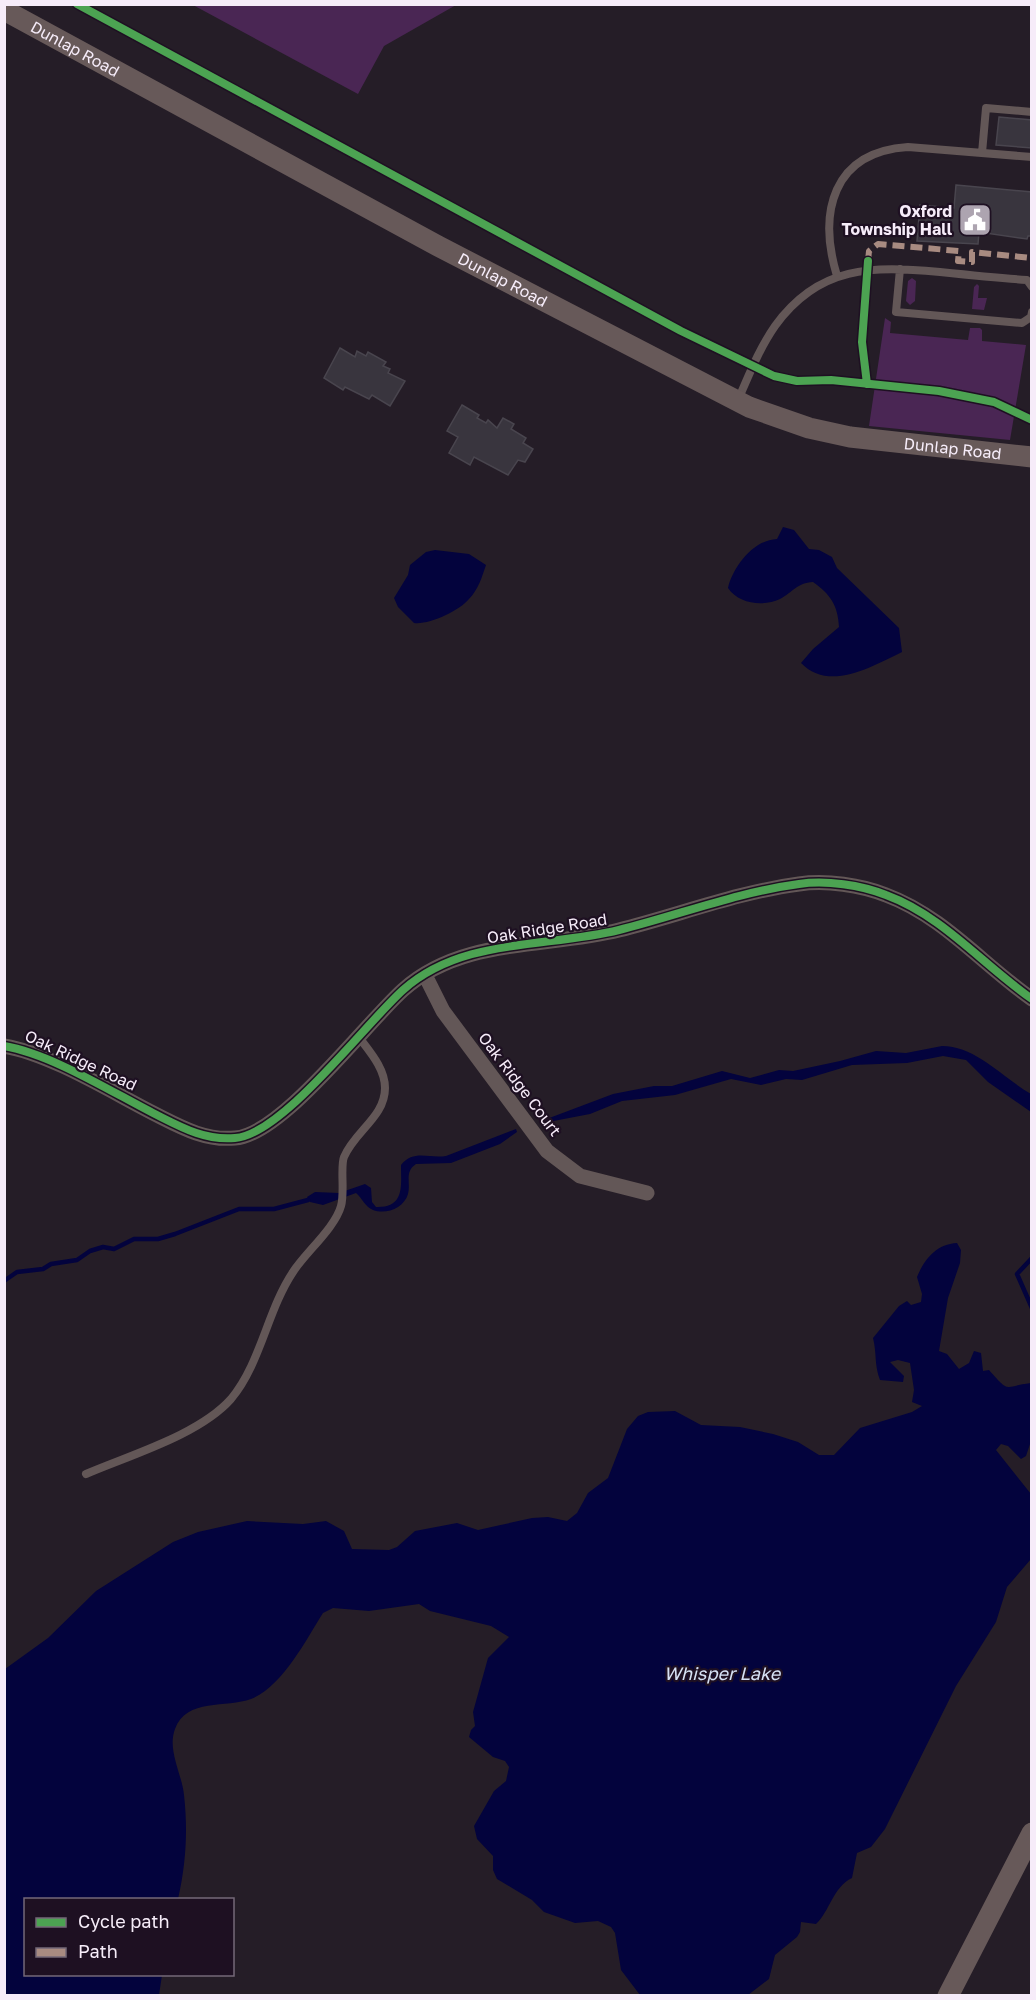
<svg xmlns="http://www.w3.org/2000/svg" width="1036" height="2000" viewBox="0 0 1036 2000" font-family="'Golos Text',sans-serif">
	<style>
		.green { fill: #4a2654 }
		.water { fill: #03033d }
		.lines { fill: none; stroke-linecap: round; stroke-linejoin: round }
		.stream { stroke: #03033d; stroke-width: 4.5 }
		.building { fill: #39353e; stroke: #49454e; stroke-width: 1.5 }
		.lane { stroke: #635757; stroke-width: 8 }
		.street { stroke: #635757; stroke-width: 15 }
		.secondary { stroke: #675959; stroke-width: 21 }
		.quiet { stroke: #a88b81; stroke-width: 6; stroke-dasharray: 12 6; stroke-linecap: butt }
		.cycleway-casing { stroke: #1e1022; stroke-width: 11 }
		.cycleway { stroke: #4ca352; stroke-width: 8 }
		.labels { text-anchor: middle; stroke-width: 4.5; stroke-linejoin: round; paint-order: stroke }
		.street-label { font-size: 16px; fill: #f6ecf9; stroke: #1e1022 }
		.poi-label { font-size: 16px; font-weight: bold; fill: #f6ecf9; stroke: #1e1022; text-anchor: end }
		.water-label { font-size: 18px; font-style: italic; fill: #d6e1f5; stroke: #1e1022 }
	</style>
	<rect width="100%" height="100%" fill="#251d27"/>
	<!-- green -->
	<path class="green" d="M193,5h263l-72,41 -26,48z
		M912,278l4,3 -1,20 -5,4 -4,-4 2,-20z
		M977,284l2,2 -1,12h9l-3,12 -12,-1 2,-22z
		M885,318l6,4 -1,11 78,7 2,-12h10l2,2v11l44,4 -16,95 -141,-14z"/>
	<!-- water -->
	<path class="water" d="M783,527l11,3 15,19 10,1 13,7 5,11 62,60 3,24c-31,15 -73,40 -101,11l12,-14 26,-22c-1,-22 -9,-33 -26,-45 -16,1 -20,10 -33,17 -17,8 -41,5 -52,-11 5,-21 25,-48 49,-49z
		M435,550l34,4 17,11c-4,12 -8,25 -17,34 -10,12 -40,26 -55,24l-16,-16 -4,-9 14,-23 2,-10 16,-13z
		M942,1046c34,0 61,32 89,48v18l-43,-30 -22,-22 -23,-4 -36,7 -55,2 -50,15 -16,-1 -25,6 -30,-6 -56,16 -53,6 -32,13 -47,9 1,-3 69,-26 41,-8h18l50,-15 28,7 29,-8 14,1 47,-10 36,-10 30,2z
		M516,1129l1,3 -17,12 -49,19 -35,1c-12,8 -5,19 -8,30 -4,14 -22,21 -35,16 -8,-3 -11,-12 -17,-17l-33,12 -13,-3 -3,-5 8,-5 24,1 26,-9 6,4 1,14 4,5c29,1 25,-21 25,-42 13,-16 28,-6 45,-9z
		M957,1243l4,7 -1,13 -12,35 -9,53 8,3 12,15 10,-6 5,-12 7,2 2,18 6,-1c22,25 15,16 42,13v58l-5,15 -5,3 -13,-13 -7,-2 -5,6 35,44v65l-24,28 -11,35 -40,64 -71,143 -14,18 -14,6 -5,25c-19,9 -22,33 -36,46l-15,-2 -1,10 -3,5 -22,18 -6,24 -21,16h-108l-19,-25 -6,-37 -4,-6 -13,-6 -23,2 -31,-11 -12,-12 -35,-21 -4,-9v-14l-16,-17 -3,-13 20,-35 12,-10 3,-14 -4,-6 -12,-4 -24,-20 2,-7 4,-4 -2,-14 15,-54 21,-21 -18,-11 -61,-15 -11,-7 -50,7 -36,-3 -10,5c-17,27 -41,74 -72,86 -24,9 -65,-1 -76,30 -8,21 7,45 9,66 4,35 2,70 -6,104l-152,1v74l136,1 -3,20h-154v-326l43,-31 48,-47 77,-49 25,-10 49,-11 56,3 23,-3 18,10 8,18 37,1 8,-3 18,-16 42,-8 21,7 54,-12 16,-1 19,4 10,-8 11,-20 20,-15 19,-49 11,-13 10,-4 27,-1 26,14 39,2 33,7 25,8 21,13h15l26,-27 52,-16 10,-6 -10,-4 2,-12 -4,-27 -12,-3 -8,2 14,14 -1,6 -23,-2c-6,-15 -3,-26 -7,-42l26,-32 8,-5 4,4 10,-3 1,-8 -5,-17c7,-17 19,-33 40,-34z"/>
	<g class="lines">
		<!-- stream -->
		<path class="stream" d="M1032,1258l-15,16 15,34
			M4,1281l13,-9 26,-3 8,-5 26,-4 13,-9 13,-4 11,2 20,-10h24l17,-5 64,-25h35l34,-9"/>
	</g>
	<!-- building -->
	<path class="building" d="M999,117l33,3v28l-36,-3z
		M956,185l76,7v44h-4l-1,3 -48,-7 -1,12 -61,-3 3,-36 34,3z
		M340,348l15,9 2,-6 9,5 2,-4 18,10 -3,4 7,3 -2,4 17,8 -15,25 -18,-11 -3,4 -24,-12 -2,3 -19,-12z
		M462,405l17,10 -2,3 9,5 2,-3 9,8 6,-10 11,6 -3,5 15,9 -3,5 10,6 -8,13 -7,-2 -10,15 -34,-18 -4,8 -21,-12 9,-16 -11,-6z"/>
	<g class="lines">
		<!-- lane -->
		<path class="lane" d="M982,153l4,-45 46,4
			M900,269l-4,43 126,11 9,-6 1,-5
			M837,276c-19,-63 -5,-124 71,-129l124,10
			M738,400c11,-25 21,-51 37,-74 44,-61 97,-60 165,-54 29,3 58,6 87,8l5,7
			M86,1474c44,-19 113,-39 145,-75 30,-36 36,-88 62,-127 12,-19 42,-44 48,-66 4,-13 -1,-40 3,-49 11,-26 41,-40 41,-69 0,-20 -16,-37 -27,-52"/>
		<!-- street -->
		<path class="street" d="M425,975l18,36 104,140 33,25 67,17
			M4,1046c47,8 106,45 149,67 26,13 51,28 82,25 47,-3 131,-115 168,-148 59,-53 144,-42 216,-60 60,-15 119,-38 180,-46 27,-4 62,1 87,11 57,21 97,70 146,104"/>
		<!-- secondary -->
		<g class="secondary">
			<path id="s1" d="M4,10l434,236 311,161 60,21 41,9 182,20"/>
			<path d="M948,1996l84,-163"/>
		</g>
		<!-- quiet -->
		<path class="quiet" d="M868,261l1,-10 9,-7 81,7 -1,10 14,1v-10l60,6"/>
		<defs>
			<path id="cycleway" d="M77,4l604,327 93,45 23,5 34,-1 108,11 55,11 38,18
				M867,384l-5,-42 6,-81
				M4,1046c47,8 106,45 149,67 26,13 51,28 82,25 47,-3 131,-115 168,-148 59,-53 144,-42 216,-60 60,-15 119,-38 180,-46 27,-4 62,1 87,11 57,21 97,70 146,104"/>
		</defs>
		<!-- cycleway casing -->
		<use href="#cycleway" class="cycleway-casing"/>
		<!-- cycleway -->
		<use href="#cycleway" class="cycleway"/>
	</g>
	<!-- icons -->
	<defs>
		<symbol id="civic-square" viewBox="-11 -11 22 22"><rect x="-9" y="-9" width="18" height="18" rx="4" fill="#ada4b0" stroke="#1e1022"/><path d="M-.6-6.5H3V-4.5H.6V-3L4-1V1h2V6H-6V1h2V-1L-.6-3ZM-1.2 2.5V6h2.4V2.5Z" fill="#fff"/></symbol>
	</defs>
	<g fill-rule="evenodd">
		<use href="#civic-square" x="956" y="201" width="38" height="38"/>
	</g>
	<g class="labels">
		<!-- street labels -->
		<g class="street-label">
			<text dy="6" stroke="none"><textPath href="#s1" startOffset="81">Dunlap Road</textPath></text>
			<text dy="6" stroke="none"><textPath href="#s1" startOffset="567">Dunlap Road</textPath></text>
			<text dy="6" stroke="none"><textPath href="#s1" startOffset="1053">Dunlap Road</textPath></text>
			<text transform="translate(547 928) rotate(-9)" y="6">Oak Ridge Road</text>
			<text transform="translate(81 1060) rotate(25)" y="6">Oak Ridge Road</text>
			<text transform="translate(520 1084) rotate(53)" y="6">Oak Ridge Court</text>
		</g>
		<!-- poi labels -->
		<g class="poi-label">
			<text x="952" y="217">Oxford<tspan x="952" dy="18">Township Hall</tspan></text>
		</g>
		<!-- water labels -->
		<g class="water-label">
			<text x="722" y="1680">Whisper Lake</text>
		</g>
	</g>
	<!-- border -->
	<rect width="1036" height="2000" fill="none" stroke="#f6ecf9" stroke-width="12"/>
	<!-- legend -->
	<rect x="24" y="1898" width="210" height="78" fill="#1e1022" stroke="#746878" stroke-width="1.5"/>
	<rect x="36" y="1918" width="30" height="9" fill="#4ca352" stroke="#746878" stroke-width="1.5"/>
	<text x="78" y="1928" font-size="18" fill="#f6ecf9">Cycle path</text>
	<rect x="36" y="1948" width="30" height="9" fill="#a88b81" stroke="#746878" stroke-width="1.5"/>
	<text x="78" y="1958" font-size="18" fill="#f6ecf9">Path</text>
</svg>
